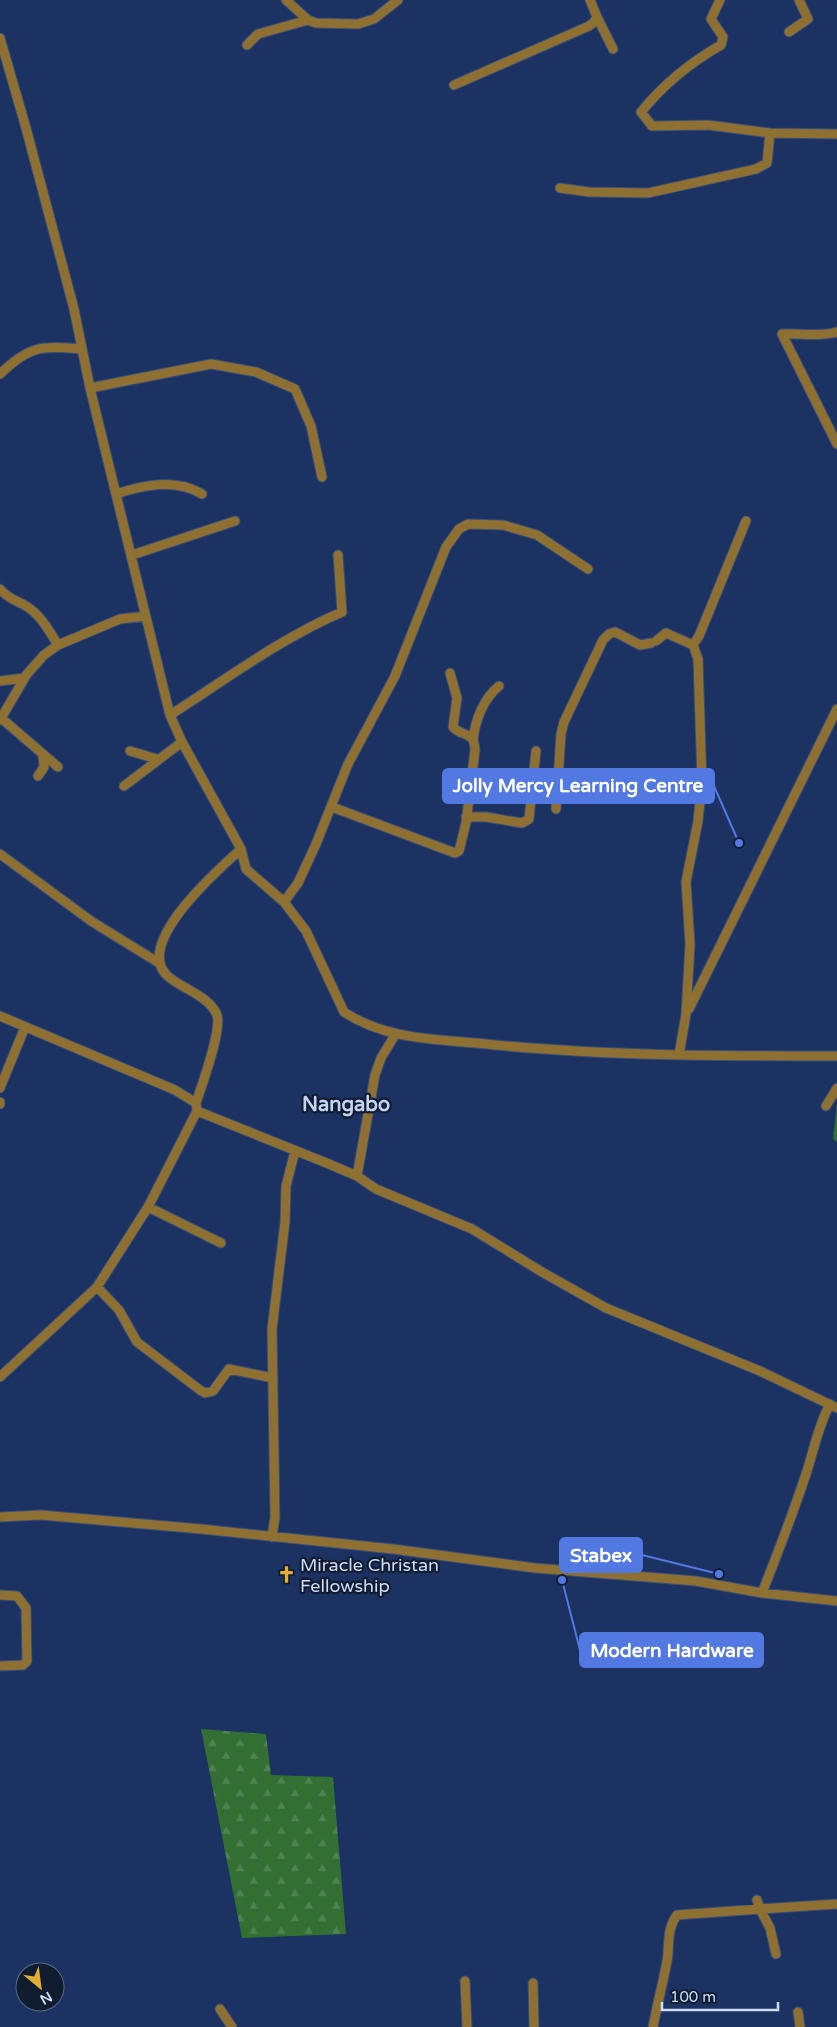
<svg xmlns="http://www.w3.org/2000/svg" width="837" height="2027" viewBox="0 0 837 2027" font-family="'Varela Round',sans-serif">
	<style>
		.forest { fill: url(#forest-firs) }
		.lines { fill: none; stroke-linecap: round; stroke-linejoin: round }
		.minor-casing { stroke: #384d7a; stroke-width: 11 }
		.minor { stroke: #8d7032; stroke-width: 9 }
		.labels { text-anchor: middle; stroke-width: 4.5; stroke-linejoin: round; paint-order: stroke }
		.poi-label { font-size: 18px; fill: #ccdcfa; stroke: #111c31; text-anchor: start }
		.quarter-label { font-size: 20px; font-weight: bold; fill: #c1d4f7; stroke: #111c31 }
		.leader { fill: none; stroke: #5279e2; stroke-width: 2 }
		.callout-dot { fill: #5279e2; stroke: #111c31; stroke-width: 2 }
		.callout { fill: #5279e2; stroke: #5279e2; stroke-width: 2 }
		.callout-label { font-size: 19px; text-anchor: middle; font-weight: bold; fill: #fff }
	</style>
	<defs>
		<pattern id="forest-firs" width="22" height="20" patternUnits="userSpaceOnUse" patternTransform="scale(1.25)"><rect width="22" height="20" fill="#336e33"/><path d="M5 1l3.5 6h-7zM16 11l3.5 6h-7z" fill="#4f8251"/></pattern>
	</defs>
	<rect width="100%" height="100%" fill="#1c3262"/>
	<!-- forest -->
	<path class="forest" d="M837,1102v40l-4,-3z
		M201,1729l65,5 5,41 62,2 13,157 -104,4z"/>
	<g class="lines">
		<defs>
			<path id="minor" d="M286,0l22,20 8,3 42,1 16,-5 24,-19
				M720,0l-9,19 12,18 -2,8c-30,17 -58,40 -80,67l11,14 56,-1 62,8 67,1
				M597,17l16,32
				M789,32l19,-13 -9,-19
				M0,38l26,90 48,181 16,79 80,327 12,27 59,107c-23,21 -112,98 -71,129 14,11 40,19 47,37 5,15 -15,70 -21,88l1,8 -49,96 -51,80 -97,90
				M247,45l11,-11 50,-14
				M454,85l135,-59 5,-4 3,-5 -7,-17
				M560,188l29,4 59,1 108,-24 11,-6 3,-30
				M837,332c-19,5 -36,1 -55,2l55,110
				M0,374c30,-29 41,-28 81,-25
				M90,388l121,-24 45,8 39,17 16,37 11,51
				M116,494c27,-9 60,-16 86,0
				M132,555l103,-34
				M0,589c8,10 16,11 26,17 15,9 23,25 32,39
				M656,641l10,-8 27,12
				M0,681l24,-3
				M170,715c55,-35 111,-77 172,-103l-4,-57
				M1,718l57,49
				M0,720l27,-46 17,-19 14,-10 62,-26 26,-3
				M473,740c2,-20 11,-42 26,-54
				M130,751l27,8
				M38,776l6,-9 -1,-11
				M124,786l58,-44
				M332,807l123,46 4,-2 7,-28 9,-73c-1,-20 -12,-12 -22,-23l4,-29 -7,-25
				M556,809l5,-75 3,-12 39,-82 6,-6 6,-2 25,13 11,-2
				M466,817h20l36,6 7,-4 7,-68
				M241,849l5,20 38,33 22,29 38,81c42,28 93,27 142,32 117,12 233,12 351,12
				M0,854l91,67 68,42
				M284,902l14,-19 18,-39 32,-80 47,-88 51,-129 13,-18 9,-5 35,1 34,10 51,34
				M689,1009l148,-300
				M0,1016l175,74 21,13
				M679,1055l7,-41 4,-70 -4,-62 12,-61 4,-39 -4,-123 -5,-14 6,-9 47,-115
				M0,1088l25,-61
				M0,1102v2
				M826,1106l11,-18
				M197,1111l132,53 28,12 19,13 96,40 70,43 64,36 154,63 77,37
				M357,1176l18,-101 6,-17 14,-23
				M148,1207l73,36
				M97,1287l22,23 18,32 63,48 5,3 8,-2 16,-22 44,9
				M0,1517l41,-2 160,14 192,20 142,19 161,13 66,12 75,8
				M272,1537l3,-20 -3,-188 13,-107 1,-36 9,-35
				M762,1593c15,-38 30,-77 43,-116 9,-26 12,-49 25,-73
				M0,1595l17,1 9,12 1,53 -4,4 -23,1
				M757,1900l3,9 77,-5
				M465,1981l2,46
				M533,1983l1,44
				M220,2009l12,18
				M798,2012l2,15
				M653,2027c4,-22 10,-44 14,-66 3,-17 -1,-31 10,-46l83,-6 10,19 6,26"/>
		</defs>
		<!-- minor casing -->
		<use href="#minor" class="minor-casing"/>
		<!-- minor -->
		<use href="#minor" class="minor"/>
	</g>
	<!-- icons -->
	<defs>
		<symbol id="church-bare" viewBox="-9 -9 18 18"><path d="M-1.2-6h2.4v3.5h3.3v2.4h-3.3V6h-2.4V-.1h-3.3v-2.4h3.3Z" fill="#e3ae35" stroke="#111c31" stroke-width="2.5" paint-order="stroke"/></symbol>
	</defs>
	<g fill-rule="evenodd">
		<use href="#church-bare" x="274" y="1562" width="25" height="25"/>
	</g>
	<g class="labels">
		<!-- poi labels -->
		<g class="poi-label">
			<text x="300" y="1571">Miracle Christan<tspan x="300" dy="21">Fellowship</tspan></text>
		</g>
		<!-- quarter labels -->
		<g class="quarter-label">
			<text x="346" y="1111">Nangabo</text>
		</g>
	</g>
	<!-- callouts -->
	<path class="leader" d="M739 843L714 786M719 1574L642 1555M562 1580L580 1650"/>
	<g class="callout-dot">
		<circle cx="739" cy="843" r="5"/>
		<circle cx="719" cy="1574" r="5"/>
		<circle cx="562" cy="1580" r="5"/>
	</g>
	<g class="callout">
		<rect x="443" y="769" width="271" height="34" rx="5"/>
		<rect x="560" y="1538" width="82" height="34" rx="5"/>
		<rect x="580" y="1633" width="183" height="34" rx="5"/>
	</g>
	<g class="callout-label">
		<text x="578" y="792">Jolly Mercy Learning Centre</text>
		<text x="601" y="1562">Stabex</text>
		<text x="672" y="1657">Modern Hardware</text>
	</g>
	<!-- north arrow -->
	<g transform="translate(40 1987) rotate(151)"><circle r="24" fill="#111c31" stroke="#5c6981"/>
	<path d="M0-4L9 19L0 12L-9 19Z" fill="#e3ae35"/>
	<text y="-8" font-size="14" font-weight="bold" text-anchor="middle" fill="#ccdcfa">N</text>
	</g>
	<!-- scale -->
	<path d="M662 2002v8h116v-8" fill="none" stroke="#ccdcfa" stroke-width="2.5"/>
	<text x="670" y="2002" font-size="15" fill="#ccdcfa" stroke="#111c31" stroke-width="4" paint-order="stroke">100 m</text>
</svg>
